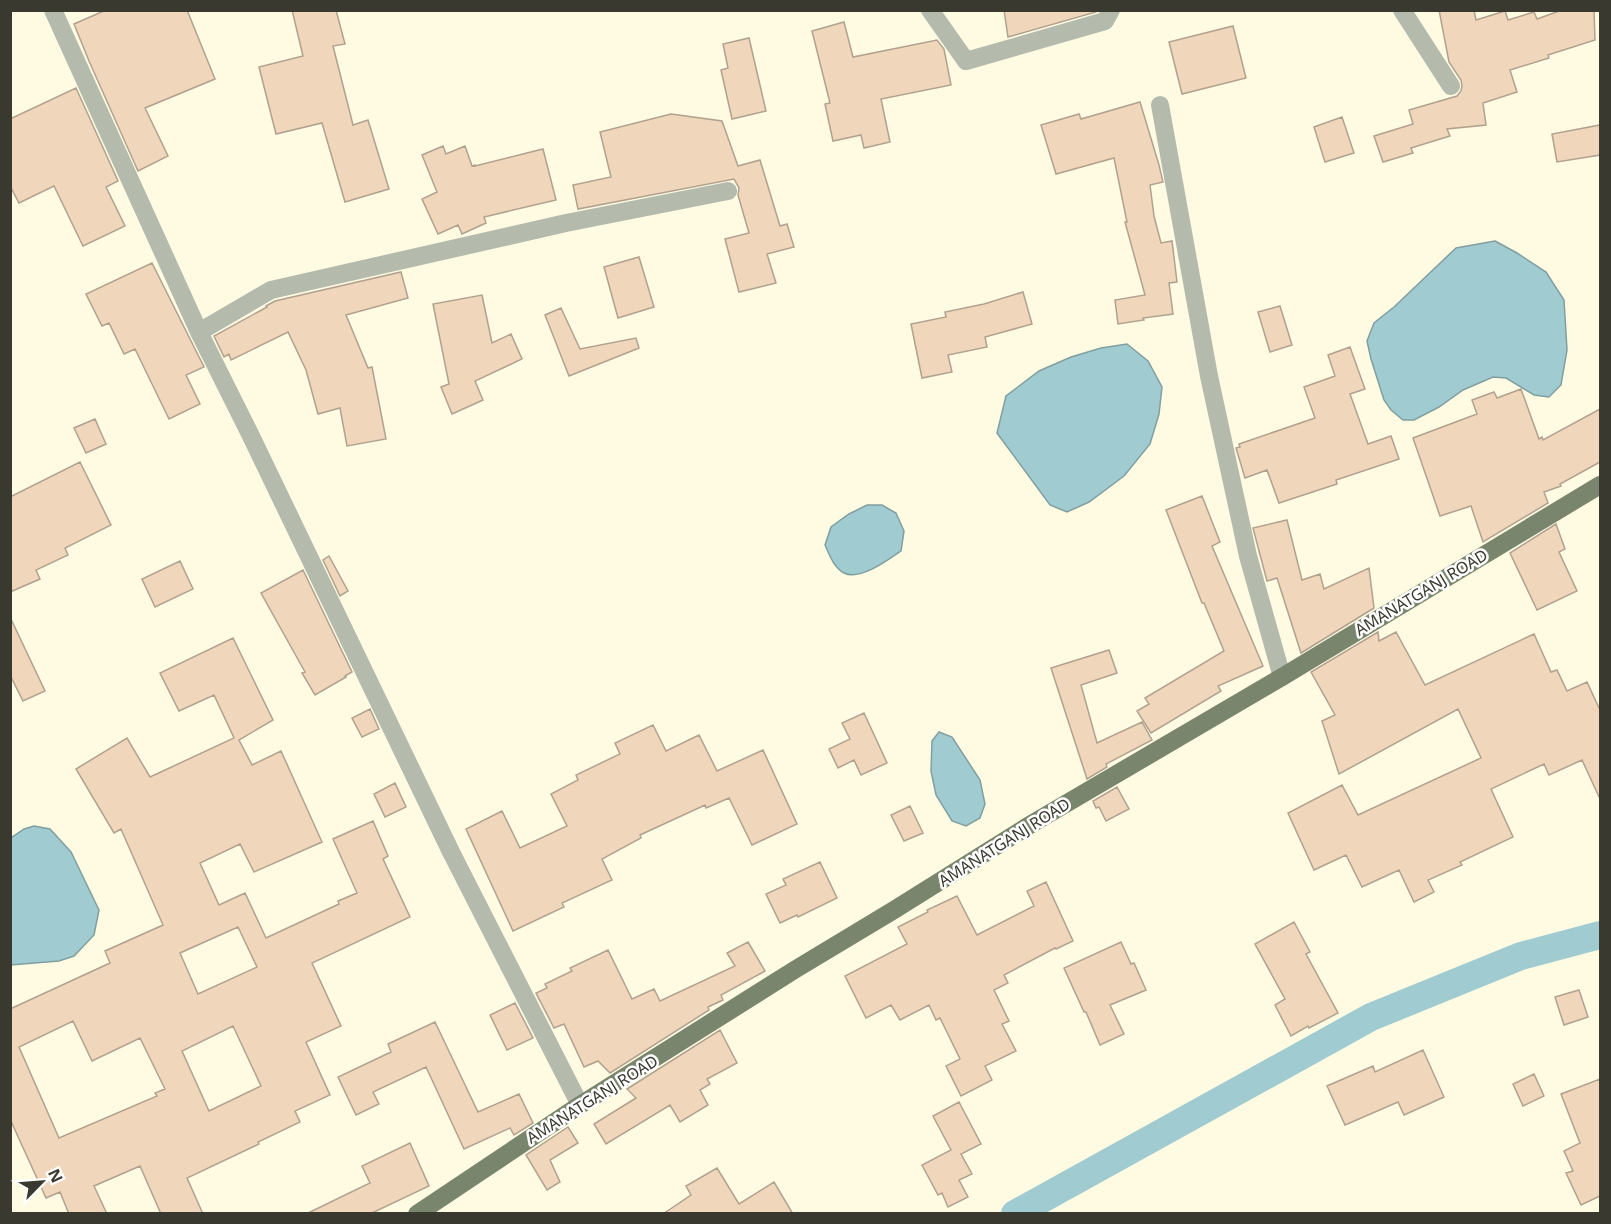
<svg xmlns="http://www.w3.org/2000/svg" width="1611" height="1224" viewBox="0 0 1611 1224" font-family="'Noto Sans',sans-serif">
	<style>
		.water { fill: #9fcbd1; stroke: #819fa0; stroke-width: 1.5 }
		.lines { fill: none; stroke-linecap: round; stroke-linejoin: round }
		.canal { stroke: #9fcbd1; stroke-width: 28 }
		.building { fill: #f0d7bb; stroke: #b1a18f; stroke-width: 1.5; fill-rule: evenodd }
		.minor { stroke: #b4bbad; stroke-width: 18 }
		.major { stroke: #79866d; stroke-width: 18 }
		.labels { text-anchor: middle; stroke-width: 5; stroke-linejoin: round; paint-order: stroke }
		.street-label { font-size: 16px; fill: #3a392f; stroke: #fff }
	</style>
	<rect width="100%" height="100%" fill="#fefbe2"/>
	<!-- water -->
	<path class="water" d="M1495,241l22,12 29,19 18,28 3,50 -6,35 -12,12 -15,-2 -28,-17 -13,-1 -30,13 -24,17 -25,13h-11l-12,-10 -7,-10 -13,-41 -4,-18 7,-18 20,-16 62,-59z
		M1127,344l21,17 14,26 -3,27 -9,30 -26,32 -35,26 -22,10 -17,-7 -53,-72 9,-37 33,-25 32,-14 30,-9z
		M867,505h15l14,8 8,18 -3,20c-13,9 -41,30 -57,22 -10,-5 -15,-19 -19,-28l6,-18 18,-13z
		M939,732l13,5 28,43 5,24 -5,14 -14,8 -14,-5 -16,-26 -5,-24 1,-30z
		M34,826l16,3 21,23 28,58 -5,25 -20,21 -15,5 -48,4v-127l13,-9z"/>
	<g class="lines">
		<!-- canal -->
		<path class="canal" d="M1015,1214l356,-197 150,-61 79,-21"/>
	</g>
	<!-- building -->
	<path class="building" d="M106,10h81l28,69 -70,29 23,48 -30,15 -49,-110 -15,-37z
		M292,10h44l9,34 -12,2 20,79 15,-5 21,69 -44,13 -23,-79 -46,11 -17,-67 44,-11z
		M1004,10h92v2l-88,25z
		M1439,10h35l2,10 29,-9 3,9 26,-8 3,7 25,-9h32l1,30 -47,15 1,3 -39,12 7,22 -34,11 3,22 -39,4 3,7 -39,12 2,5 -30,9 -9,-26 39,-12 -4,-14 48,-14 4,-5 1,-5 -1,-6 -12,-18z
		M844,22l9,35 84,-17 7,9 7,36 -70,14 9,43 -26,6 -3,-13 -28,6 -8,-37 5,-1 -18,-72z
		M1233,26l13,52 -64,16 -13,-52z
		M749,38l17,73 -34,8 -11,-49 7,-2 -5,-24z
		M76,88l42,93 -12,6 19,39 -42,20 -29,-60 -35,17 -9,-17v-67z
		M1140,102l19,63 4,17 -13,3 4,31 7,27 11,-2 5,41 -8,1 4,31 -30,4 1,2 -26,4 -3,-24 30,-5 -20,-73h2l-13,-64 -58,16 -15,-49 38,-11 2,5z
		M671,114l51,7 16,45 22,-6 20,66 7,-2 7,23 -27,7 9,29 -37,9 -14,-53 24,-6 -11,-38 1,-7 -5,-9 -156,30 -5,-24 38,-8 -11,-45z
		M1342,117l12,36 -29,9 -11,-35z
		M1600,125v30l-43,7 -5,-28z
		M443,146l3,8 19,-8 7,20 3,-1v1l68,-17 13,51 -72,17 2,6 -24,11 -4,-9 -20,9 -16,-35 15,-7 -15,-37z
		M639,257l15,50 -36,11 -14,-51z
		M152,263l52,104 -18,8 14,29 -31,15 -34,-70 -11,5 -15,-31 -7,3 -16,-32z
		M401,272l7,26 -62,17 22,53 4,-1 14,72 -39,7 -7,-38 -22,6 -12,-44 -18,-38 -57,28 -2,-6 -5,3 -10,-21 53,-29 -1,-1 9,-5z
		M1023,292l9,32 -47,13 2,10 -39,8 4,17 -30,6 -11,-54 35,-7 -1,-5 39,-8z
		M482,295l10,48 19,-9 11,25 -47,22 8,19 -31,14 -11,-27 8,-3 -16,-80z
		M1280,306l12,39 -22,7 -12,-40z
		M561,308l19,41 56,-11 3,10 -70,28 -24,-61z
		M1350,347l15,42 -15,5 18,50 23,-8 8,23 -63,21 1,4 -58,19 -12,-33 -22,8 -9,-30 4,-1 -1,-3 76,-26 -11,-31 31,-11 -7,-21z
		M1521,389l18,50 3,-2 1,3 57,-31v53l-40,22 1,2 -17,6 4,11 -65,39 -12,-36 -31,10 -27,-78 64,-24 -5,-14 22,-8 3,6z
		M95,419l11,25 -20,9 -12,-25z
		M80,462l31,63 -46,23 3,7 -32,15 4,9 -30,13v-95z
		M1202,496l18,46 -8,4 51,120 -45,20 3,5 -70,42 -14,-22 12,-7 -4,-6 79,-47 -20,-48h-2l-36,-93z
		M1287,520l15,60 18,-6 4,15 45,-21 5,40 -73,45 -24,-75 -10,3 -14,-53z
		M1556,524l9,25 -6,3 18,39 -40,19 -27,-57z
		M329,556l19,35 -8,5 -17,-36z
		M180,561l13,28 -38,18 -13,-28z
		M303,570l49,102 -7,4 1,1 -31,18 -13,-22 3,-1 -44,-79z
		M10,617l35,74 -22,10 -13,-26z
		M1378,632l1,9 17,-9 29,53 109,-51 17,38 6,-2 10,21 20,-9 13,28v89l-18,-39 -33,15 -5,-11 -53,25 22,48 -53,25 2,3 -34,15 6,12 -20,10 -15,-32 -37,17 -16,-32 -32,15 -26,-57 54,-28 16,30 123,-57 -23,-49 -119,65 -17,-53 13,-6 -24,-43z
		M233,638l40,82 -34,20 13,25 29,-14 41,91 -68,30 -14,-28 -40,19 19,42 26,-12 21,45 73,-34 -1,-3 19,-8 -24,-54 40,-18 15,35 -5,3 27,58 -98,46 29,63 -35,16 24,53 -35,16 5,11 -42,20 1,2 -72,34 16,36h-42l-21,-48 -46,20 13,28h-38l-9,-22 -14,6 -36,-79v-110l100,-46 -5,-12 58,-26 -42,-96 -7,4 -38,-64 51,-31 23,39 84,-39 -20,-43 -35,16 -19,-38zM238,927l19,40 -59,27 -18,-41zM73,1021l19,40 48,-23 25,51 -10,4 2,3 -98,42 -40,-91zM233,1026l28,60 -52,25 -27,-60z
		M1109,650l8,23 -36,12 16,58 45,-21 10,18 -46,24 1,3 -20,12 -36,-111z
		M370,709l9,20 -17,8 -10,-19z
		M864,713l23,50 -26,12 -7,-15 -16,8 -9,-19 21,-10 -8,-16z
		M653,725l13,26 33,-16 18,36 46,-21 34,74 -45,21 -23,-47 -23,10 -1,-3 -65,30 1,3 -39,21 10,21 -50,23 2,4 -51,24 -47,-102 36,-18 18,37 47,-22 -16,-32 27,-14 -2,-5 44,-21 -5,-11z
		M395,783l11,24 -21,10 -11,-23z
		M1117,787l12,22 -23,12 -7,-14 -3,1 -3,-7z
		M910,806l13,27 -19,8 -13,-26z
		M820,862l17,36 -39,19 -1,-2 -17,8 -14,-29 20,-9 -3,-6z
		M1046,882l27,59 -17,8 -1,-1 -51,27 4,8 -14,7 15,31 -7,3 14,27 -31,15 7,14 -31,16 -15,-30 14,-7 -20,-41 -4,2 -7,-15 -29,15 -9,-15 -25,13 -21,-42 62,-32 -9,-17 30,-15 -1,-2 30,-14 20,39 57,-29 -7,-15z
		M1294,922l16,30 -4,2 32,59 -29,15 -1,-2 -17,10 -16,-31 10,-6 -30,-55z
		M748,942l17,29 -44,24 2,5 -15,7 1,3 -99,63 -12,-12 -14,6 -20,-43 -10,4 -18,-35 11,-5 -2,-4 27,-13 -2,-3 38,-18 24,49 22,-10 6,12 75,-35 -8,-13z
		M1121,942l10,22 3,-1 12,27 -36,15 14,29 -24,11 -14,-33h-2l-20,-44z
		M1579,990l9,27 -24,8 -9,-28z
		M515,1003l18,35 -26,12 -17,-35z
		M435,1022l43,90 41,-18 14,29 -19,12 -4,-7 -46,21 -38,-82 -53,25 6,12 -23,11 -18,-38 53,-25 -3,-8z
		M720,1030l17,33 -30,16 3,5 -10,6 8,15 -28,17 -10,-17 -64,39 -12,-20 42,-26 -9,-9z
		M1423,1050l21,47 -40,18 -6,-13 -53,23 -18,-39 46,-20 2,6z
		M1534,1074l10,22 -21,10 -10,-22z
		M1600,1079v117l-19,9 -15,-32 7,-2 -9,-20 16,-8 -19,-49z
		M959,1102l22,42 -20,10 11,20 -13,6 9,17 -20,10 -6,-14 -4,2 -16,-30 29,-15 -18,-34z
		M568,1127l10,16 -28,17 10,22 -13,8 -21,-35z
		M410,1143l19,43 -59,28h-64l64,-31 -8,-17z
		M717,1168l22,36 35,-22 19,32h-130l28,-19 -5,-9z"/>
	<g class="lines">
		<!-- minor -->
		<path class="minor" d="M53,10l146,322 51,102 201,418 129,253
			M930,10l36,51 139,-40 6,-11
			M1402,10l49,76
			M1160,105l49,271 39,180 34,121
			M199,332l72,-42 295,-67 162,-32"/>
		<!-- major -->
		<path class="major" d="M417,1214l163,-109 216,-136 98,-59 134,-84 254,-149 318,-192"/>
	</g>
	<g class="labels">
		<!-- street labels -->
		<g class="street-label">
			<text transform="translate(1421 592) rotate(-31)" y="6">AMANATGANJ ROAD</text>
			<text transform="translate(1004 842) rotate(-32)" y="6">AMANATGANJ ROAD</text>
			<text transform="translate(592 1099) rotate(-32)" y="6">AMANATGANJ ROAD</text>
		</g>
	</g>
	<!-- border -->
	<rect width="1611" height="1224" fill="none" stroke="#3a392f" stroke-width="24"/>
	<!-- north arrow -->
	<g transform="translate(42 1182) rotate(65)" stroke="#ffffff" stroke-width="4.5" paint-order="stroke">
	<path d="M0-4.5L10 22L0 15L-10 22Z" fill="#3a392f"/>
	<text y="-9" font-size="16" font-weight="bold" text-anchor="middle" fill="#3a392f">N</text>
	</g>
</svg>
